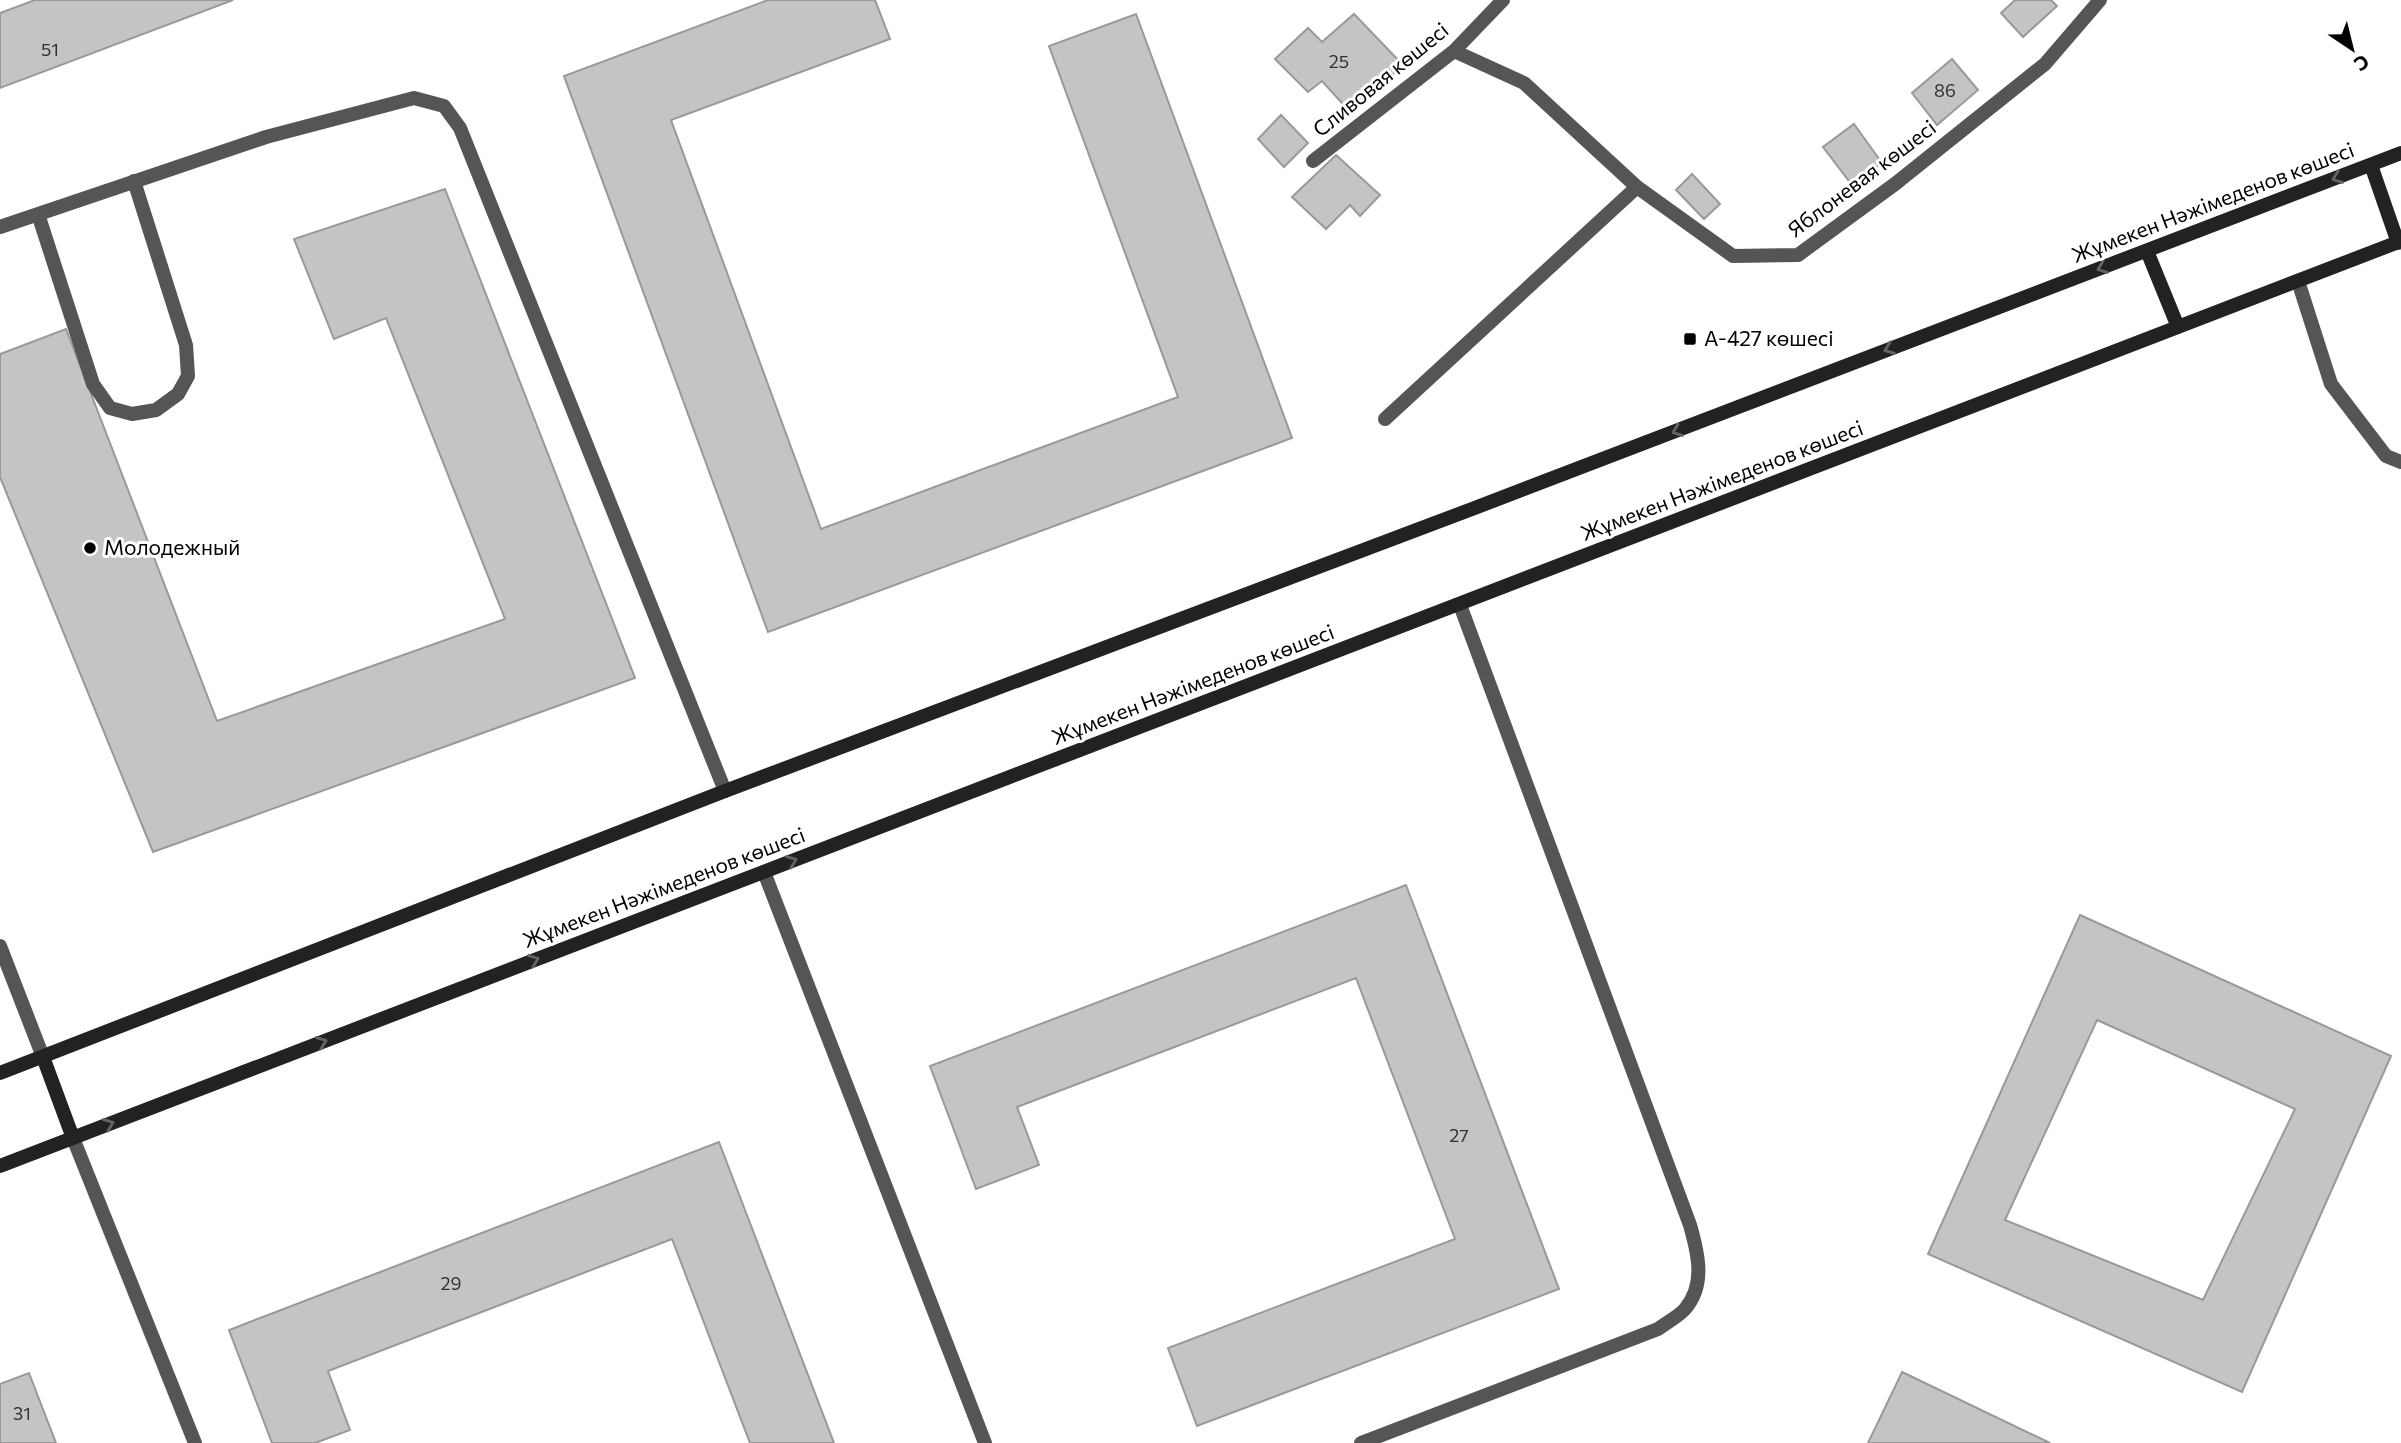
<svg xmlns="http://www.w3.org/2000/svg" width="2401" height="1443" viewBox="0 0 2401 1443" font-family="Commissioner,sans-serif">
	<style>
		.building { fill: #c4c4c4; stroke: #999; stroke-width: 2; fill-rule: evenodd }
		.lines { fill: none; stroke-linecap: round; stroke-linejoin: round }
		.lane { stroke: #555; stroke-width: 14 }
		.street { stroke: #555; stroke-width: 14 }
		.secondary { stroke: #222; stroke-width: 14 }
		.oneway { stroke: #646464 }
		.poi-dot { fill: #000; stroke: #fff; stroke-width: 2.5 }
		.labels { text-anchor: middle; stroke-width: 6; stroke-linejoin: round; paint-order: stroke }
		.number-label { font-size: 18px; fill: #313131 }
		.street-label { font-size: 21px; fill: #000; stroke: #fff }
		.poi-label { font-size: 21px; fill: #000; stroke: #fff; text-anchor: start }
	</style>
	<rect width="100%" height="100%" fill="#fff"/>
	<!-- building -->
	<path class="building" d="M35,0h198l-233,88v-75z
		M768,0h107l15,39 -219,81 150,409 357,-132 -129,-351 87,-32 156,424 -524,194 -204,-556z
		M2015,0h36l6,6 -34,31 -22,-24z
		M1354,14l49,51 -52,48 -29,-32 -14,11 -33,-33 33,-31 14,14z
		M1952,59l26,31 -41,35 -25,-32z
		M1281,115l27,28 -24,24 -26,-28z
		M1854,124l28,39 -30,22 -29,-38z
		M1336,155l44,40 -20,21 -10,-11 -24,24 -34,-32z
		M1692,174l28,30 -16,15 -28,-29z
		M445,189l190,489 -482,174 -153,-375v-123l66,-25 151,392 288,-102 -119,-301 -52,21 -40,-100z
		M1406,885l153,404 -362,137 -29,-78 287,-109 -99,-261 -339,129 22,58 -63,24 -46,-123z
		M2080,915l311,141 -149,336 -314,-138zM2097,1020l198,89 -92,191 -198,-80z
		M719,1142l115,301h-84l-78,-204 -344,132 22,59 -35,13h-43l-43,-113z
		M1902,1372l148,71h-182z
		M29,1373l27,70h-56v-59z"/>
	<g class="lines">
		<!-- lane -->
		<path class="lane" d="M38,214l55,170 17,24 22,6 24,-4 22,-16 10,-18 -2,-31 -52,-164
			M0,227l266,-90 148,-39 30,8 16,22 265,663
			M2298,281l33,103 55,72 15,6
			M764,872l221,571
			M0,946l43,111
			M73,1138l122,305
			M1361,1443l297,-114c9,-7 20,-12 27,-20 21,-24 13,-56 5,-84l-230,-620"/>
		<!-- street -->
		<path class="street" d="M1454,51l70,32 113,104 96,69 65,-1 97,-71 150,-120 55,-64
			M1313,161l141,-110 49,-51
			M1385,419l252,-232"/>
		<!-- secondary -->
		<path class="secondary" d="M2371,165l27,78
			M2147,251l31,76
			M43,1057l30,81
			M0,1073l725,-282 747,-282 929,-356
			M0,1166l2401,-925"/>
	</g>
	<!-- one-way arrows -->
	<defs><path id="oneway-chevron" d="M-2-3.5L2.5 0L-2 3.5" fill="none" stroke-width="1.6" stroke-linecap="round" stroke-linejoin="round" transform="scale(1.75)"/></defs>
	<g class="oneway">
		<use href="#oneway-chevron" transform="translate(2337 178) rotate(159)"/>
		<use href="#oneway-chevron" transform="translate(2102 268) rotate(159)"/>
		<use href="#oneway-chevron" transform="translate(1889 349) rotate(159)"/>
		<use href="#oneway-chevron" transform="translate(1677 431) rotate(159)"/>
		<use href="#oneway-chevron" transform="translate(792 861) rotate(-21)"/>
		<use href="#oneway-chevron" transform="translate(534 960) rotate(-21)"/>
		<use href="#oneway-chevron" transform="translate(322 1042) rotate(-21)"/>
		<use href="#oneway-chevron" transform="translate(109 1124) rotate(-21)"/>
	</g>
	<!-- markers -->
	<g class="poi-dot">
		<rect x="1683" y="332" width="14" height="14" rx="3.5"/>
		<circle cx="90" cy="548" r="7"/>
	</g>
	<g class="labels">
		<!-- number labels -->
		<g class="number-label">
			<text x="50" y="56">51</text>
			<text x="1339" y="68">25</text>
			<text x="1945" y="97">86</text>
			<text x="1459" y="1142">27</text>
			<text x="451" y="1290">29</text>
			<text x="22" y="1420">31</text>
		</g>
		<!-- street labels -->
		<g class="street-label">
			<text transform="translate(1381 80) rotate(-39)" y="7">Сливовая көшесі</text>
			<text transform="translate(1862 179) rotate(-37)" y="7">Яблоневая көшесі</text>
			<text transform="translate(2213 203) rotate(-21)" y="7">Жұмекен Нәжімеденов көшесі</text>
			<text transform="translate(1722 481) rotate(-21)" y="7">Жұмекен Нәжімеденов көшесі</text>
			<text transform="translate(1193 685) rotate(-21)" y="7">Жұмекен Нәжімеденов көшесі</text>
			<text transform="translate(664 888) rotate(-21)" y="7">Жұмекен Нәжімеденов көшесі</text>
		</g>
		<!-- poi labels -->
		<g class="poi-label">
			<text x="1704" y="346">A-427 көшесі</text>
			<text x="104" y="555">Молодежный</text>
		</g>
	</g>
	<!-- north arrow -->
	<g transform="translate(2352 49) rotate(145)" stroke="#ffffff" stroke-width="5" paint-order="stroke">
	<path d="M0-5L12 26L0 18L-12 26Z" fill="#000000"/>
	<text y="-10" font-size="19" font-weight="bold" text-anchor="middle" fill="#000000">С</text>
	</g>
</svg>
